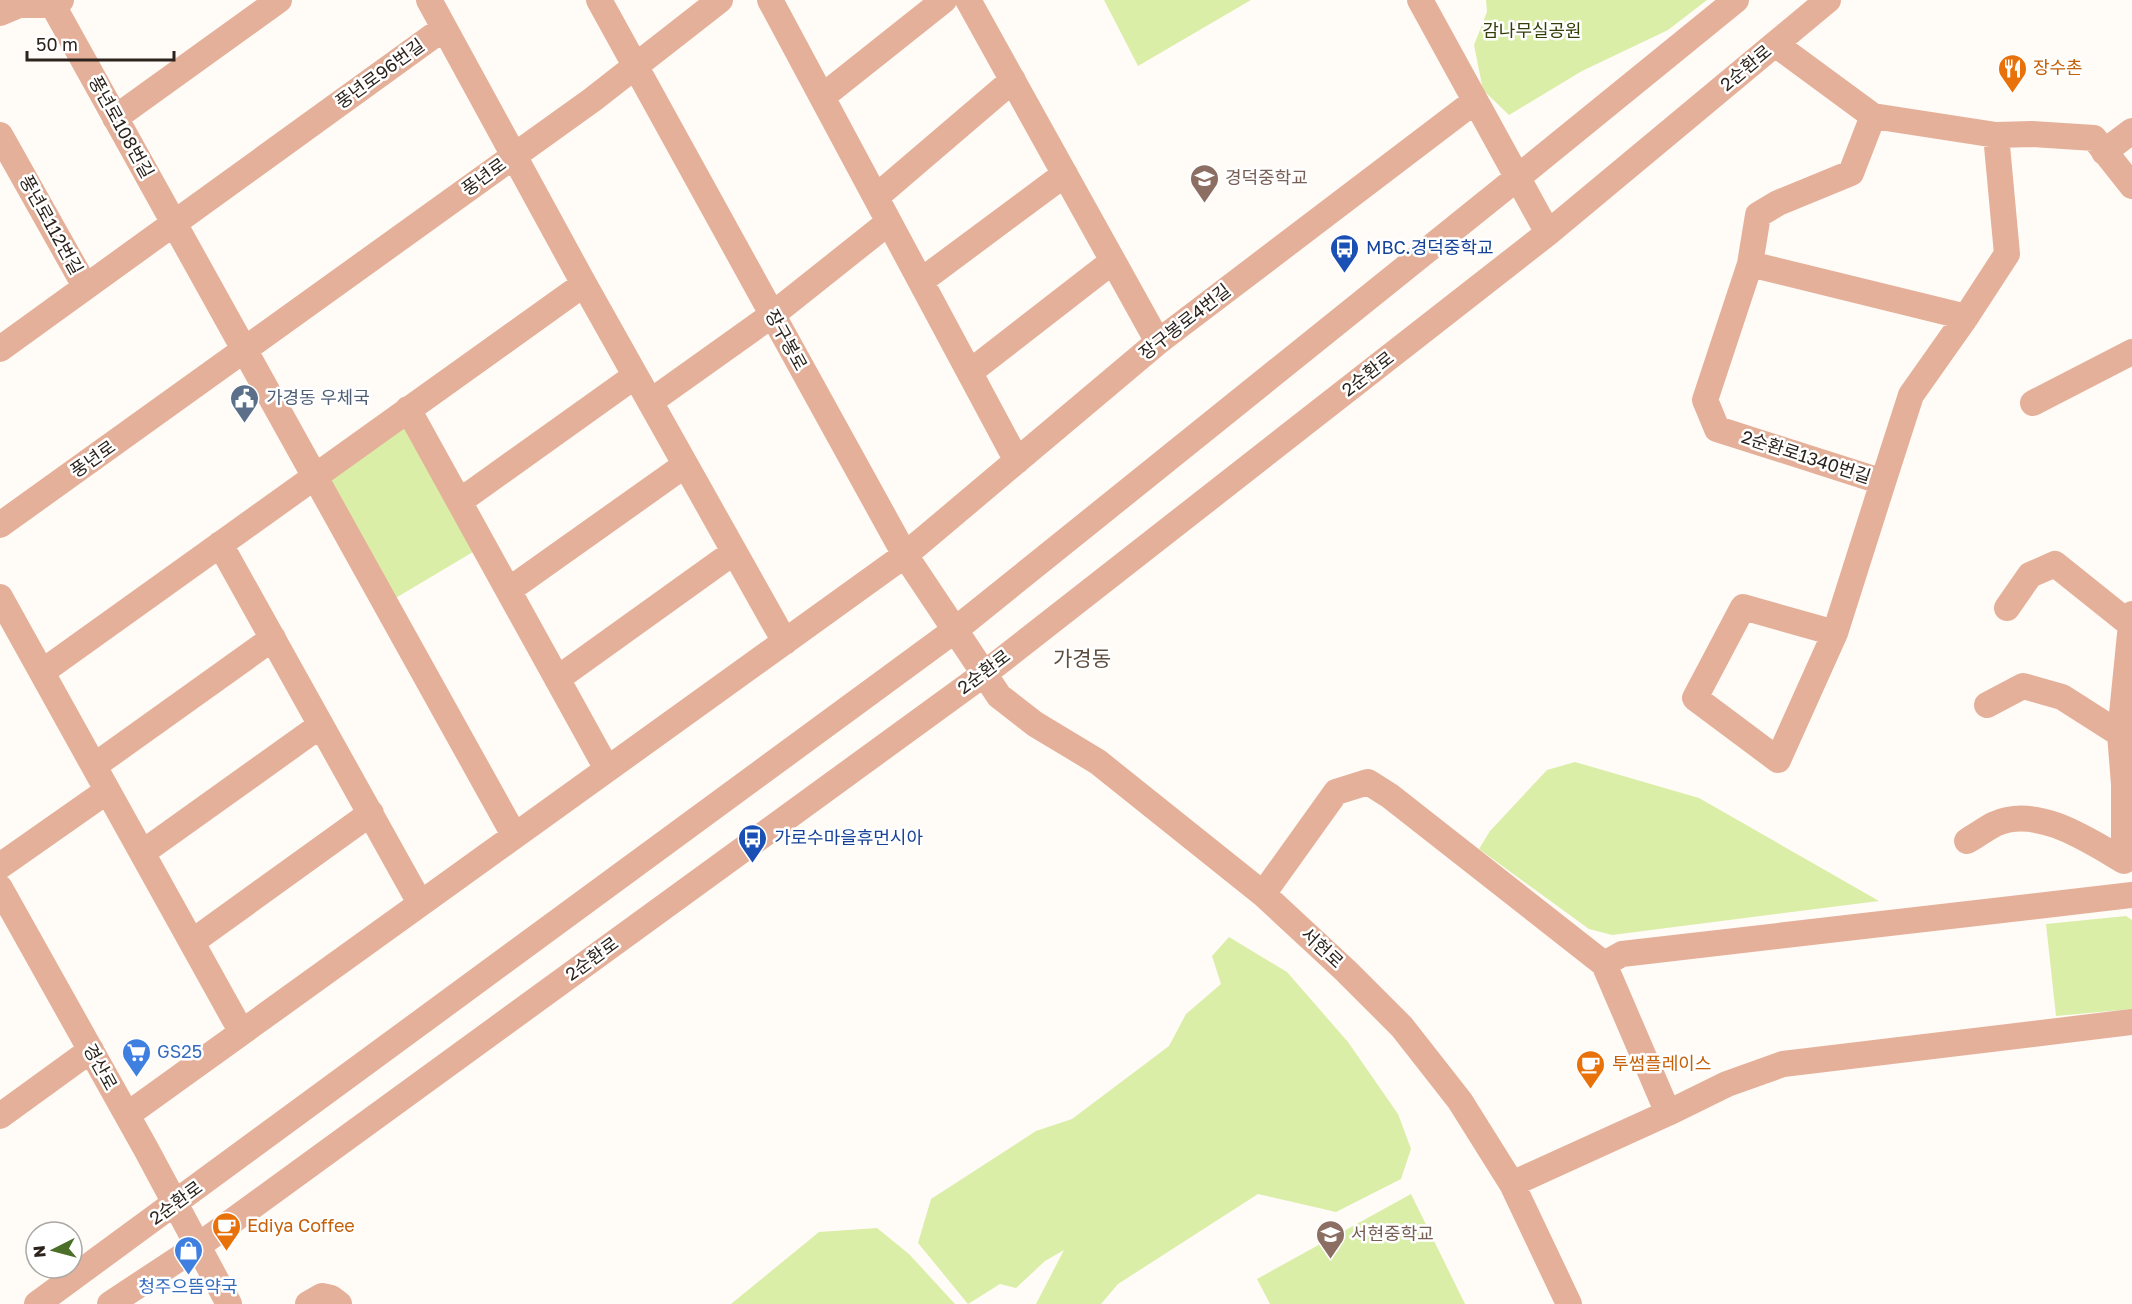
<svg xmlns="http://www.w3.org/2000/svg" width="2132" height="1304" viewBox="0 0 2132 1304" font-family="'Golos Text','Noto Sans KR',sans-serif">
	<style>
		.green { fill: #dbeea8 }
		.lines { fill: none; stroke-linecap: round; stroke-linejoin: round }
		.minor { stroke: #e5b099; stroke-width: 26 }
		.labels { text-anchor: middle; stroke-width: 5; stroke-linejoin: round; paint-order: stroke }
		.park-label { font-size: 18px; fill: #343f08; stroke: #fff }
		.street-label { font-size: 18px; fill: #2b231c; stroke: #fff }
		.food-label { font-size: 18px; fill: #c56008; stroke: #fff; text-anchor: start }
		.education-label { font-size: 18px; fill: #785e54; stroke: #fff; text-anchor: start }
		.transit-label { font-size: 18px; fill: #164399; stroke: #fff; text-anchor: start }
		.service-label { font-size: 18px; fill: #4e5e75; stroke: #fff; text-anchor: start }
		.shop-label { font-size: 18px; fill: #366cbe; stroke: #fff; text-anchor: start }
		.quarter-label { font-size: 21px; fill: #5f4e3e; stroke: #fff }
	</style>
	<rect width="100%" height="100%" fill="#fffbf7"/>
	<!-- green -->
	<path class="green" d="M1104,0h147l-113,66z
		M1486,0h221l-39,30 -86,41 -73,44 -26,-25 -9,-45 13,-33z
		M404,424l69,128 -79,47 -67,-122z
		M1575,762l124,36 180,103 -267,34 -23,-6 -110,-80 11,-18 57,-61z
		M2126,916l6,4v89l-76,7 -10,-92z
		M1229,937l58,35 61,70 50,72 13,35 -10,30 -65,33 -78,-18 -140,90 -17,20h-65l28,-54 -19,11 -29,27 -16,-4 -32,20 -50,-61 13,-44 105,-68 36,-12 97,-73 17,-32 35,-30 -9,-28z
		M1411,1194l54,110h-195l-13,-25z
		M877,1228l32,26 46,50h-224l88,-72z"/>
	<g class="lines">
		<!-- minor -->
		<path class="minor" d="M50,0l464,835
			M429,0l155,284 201,358
			M599,0l306,555 94,141 36,28 63,38 165,132 83,77 56,56 58,74 52,83 57,120
			M770,0l247,461
			M968,0l190,342
			M1420,0l128,233
			M0,13l19,-8h34l8,-5
			M1775,44l98,72 123,19 36,-1 62,4 38,48
			M822,97l122,-97
			M1873,116l-22,57 -73,30 -20,12 -8,49 -45,136 12,29 166,53 28,-87 55,-78 41,-63 -11,-119
			M115,118l164,-118
			M0,135l85,151
			M2104,152l28,-21
			M876,197l137,-117
			M1750,264l216,53
			M921,281l144,-107
			M0,349l444,-321
			M970,372l143,-111
			M650,402l122,-87 117,-93
			M2033,403l99,-51
			M408,409l199,360
			M460,501l175,-125
			M0,525l592,-425 128,-100
			M220,544l200,359
			M509,590l176,-125
			M0,597l241,434
			M2007,608l23,-33 25,-11 75,60
			M1835,633l-92,-26 -48,91 83,62 57,-127 48,-151
			M42,672l542,-388
			M557,679l177,-127
			M1987,705l36,-19 39,11 58,37
			M94,766l179,-128
			M1967,841c9,-5 18,-12 28,-17 42,-19 93,16 129,37v-77l-4,-50 12,-120
			M142,853l179,-128
			M0,866l107,-75
			M0,888l146,261 83,155
			M1263,894l73,-102 32,-10 22,14 214,168 64,149
			M192,942l179,-129
			M1604,964l18,-10 510,-59
			M127,1115l778,-560 253,-213 317,-241
			M0,1116l91,-66
			M1512,1184l156,-71 59,-29 56,-20 349,-42
			M37,1304l918,-674 562,-452 219,-178
			M110,1304l88,-58 786,-572 564,-441 280,-233
			M308,1304l14,-8 9,2 8,6"/>
	</g>
	<!-- icons -->
	<defs>
		<symbol id="restaurant-pin" viewBox="-11 -11 22 30"><path d="M0 17L-7.5 6A9.5 9.5 0 1 1 7.5 6Z" fill="#e8710a" stroke="#fff"/><path d="M-5-6h1v4h1v-4h1v4h1v-4h1v5L-1.5 .5V6h-2V.5L-5-1ZM5-6V6H3V1.5H1.5Q1.5-4 5-6Z" fill="#fff"/></symbol>
		<symbol id="school-pin" viewBox="-11 -11 22 30"><path d="M0 17L-7.5 6A9.5 9.5 0 1 1 7.5 6Z" fill="#8d6e63" stroke="#fff"/><path d="M0-5L7-2L0 1L-7-2ZM-4 1L0 2.5L4 1V4Q0 6-4 4Z" fill="#fff"/></symbol>
		<symbol id="bus-pin" viewBox="-11 -11 22 30"><path d="M0 17L-7.5 6A9.5 9.5 0 1 1 7.5 6Z" fill="#1a4fb4" stroke="#fff"/><path d="M-5-6H5V4H4V6H2V4H-2V6H-4V4H-5ZM-3.5-4V0h7V-4ZM-3.5 1.2v1.5H-2V1.2ZM2 1.2v1.5H3.5V1.2Z" fill="#fff"/></symbol>
		<symbol id="civic-pin" viewBox="-11 -11 22 30"><path d="M0 17L-7.5 6A9.5 9.5 0 1 1 7.5 6Z" fill="#5c6f8a" stroke="#fff"/><path d="M-.6-6.5H3V-4.5H.6V-3L4-1V1h2V6H-6V1h2V-1L-.6-3ZM-1.2 2.5V6h2.4V2.5Z" fill="#fff"/></symbol>
		<symbol id="supermarket-pin" viewBox="-11 -11 22 30"><path d="M0 17L-7.5 6A9.5 9.5 0 1 1 7.5 6Z" fill="#3f7fe0" stroke="#fff"/><path d="M-6-5.5h2.5l.6 2H6L4.5 2H-2.5L-4.4-4H-6ZM-1.5 3.2a1.3 1.3 0 1 0 .1 0ZM3 3.2a1.3 1.3 0 1 0 .1 0Z" fill="#fff"/></symbol>
		<symbol id="cafe-pin" viewBox="-11 -11 22 30"><path d="M0 17L-7.5 6A9.5 9.5 0 1 1 7.5 6Z" fill="#e8710a" stroke="#fff"/><path d="M-5.5-4.5H6V0H3Q3 3.5 0 3.5H-2.5Q-5.5 3.5-5.5 0ZM3-3.2v2h1.7v-2ZM-6 4.5H4V6H-6Z" fill="#fff"/></symbol>
		<symbol id="shop-pin" viewBox="-11 -11 22 30"><path d="M0 17L-7.5 6A9.5 9.5 0 1 1 7.5 6Z" fill="#3f7fe0" stroke="#fff"/><path d="M-5-2.5h2.3a2.7 3.5 0 0 1 5.4 0H5L5.5 6h-11ZM-1.5-2.5h3a1.5 2.3 0 0 0-3 0Z" fill="#fff"/></symbol>
	</defs>
	<g fill-rule="evenodd">
		<use href="#restaurant-pin" x="1996" y="52" width="33" height="45"/>
		<use href="#school-pin" x="1188" y="162" width="33" height="45"/>
		<use href="#bus-pin" x="1328" y="232" width="33" height="45"/>
		<use href="#civic-pin" x="228" y="382" width="33" height="45"/>
		<use href="#bus-pin" x="736" y="822" width="33" height="45"/>
		<use href="#supermarket-pin" x="120" y="1036" width="33" height="45"/>
		<use href="#cafe-pin" x="1574" y="1048" width="33" height="45"/>
		<use href="#cafe-pin" x="210" y="1210" width="33" height="45"/>
		<use href="#school-pin" x="1314" y="1218" width="33" height="45"/>
		<use href="#shop-pin" x="172" y="1234" width="33" height="45"/>
	</g>
	<g class="labels">
		<!-- park labels -->
		<g class="park-label">
			<text x="1532" y="37">감나무실공원</text>
		</g>
		<!-- street labels -->
		<g class="street-label">
			<text transform="translate(1746 68) rotate(-40)" y="6">2순환로</text>
			<text transform="translate(380 74) rotate(-36)" y="6">풍년로96번길</text>
			<text transform="translate(121 127) rotate(61)" y="6">풍년로108번길</text>
			<text transform="translate(484 177) rotate(-36)" y="6">풍년로</text>
			<text transform="translate(51 225) rotate(61)" y="6">풍년로112번길</text>
			<text transform="translate(1185 322) rotate(-38)" y="6">장구봉로4번길</text>
			<text transform="translate(786 340) rotate(61)" y="6">장구봉로</text>
			<text transform="translate(1368 374) rotate(-38)" y="6">2순환로</text>
			<text transform="translate(1806 457) rotate(18)" y="6">2순환로1340번길</text>
			<text transform="translate(93 459) rotate(-35)" y="6">풍년로</text>
			<text transform="translate(984 672) rotate(-37)" y="6">2순환로</text>
			<text transform="translate(1322 948) rotate(43)" y="6">서현로</text>
			<text transform="translate(592 959) rotate(-36)" y="6">2순환로</text>
			<text transform="translate(100 1067) rotate(61)" y="6">경산로</text>
			<text transform="translate(176 1203) rotate(-36)" y="6">2순환로</text>
		</g>
		<!-- food labels -->
		<g class="food-label">
			<text x="2033" y="74">장수촌</text>
			<text x="1612" y="1070">투썸플레이스</text>
			<text x="247" y="1232">Ediya Coffee</text>
		</g>
		<!-- education labels -->
		<g class="education-label">
			<text x="1225" y="184">경덕중학교</text>
			<text x="1351" y="1240">서현중학교</text>
		</g>
		<!-- transit labels -->
		<g class="transit-label">
			<text x="1366" y="254">MBC.경덕중학교</text>
			<text x="774" y="844">가로수마을휴먼시아</text>
		</g>
		<!-- service labels -->
		<g class="service-label">
			<text x="266" y="404">가경동 우체국</text>
		</g>
		<!-- shop labels -->
		<g class="shop-label">
			<text x="157" y="1058">GS25</text>
			<text x="188" y="1293" text-anchor="middle">청주으뜸약국</text>
		</g>
		<!-- quarter labels -->
		<g class="quarter-label">
			<text x="1082" y="666">가경동</text>
		</g>
	</g>
	<!-- north arrow -->
	<g transform="translate(54 1250) rotate(264)"><circle r="28" fill="#ffffff" stroke="#aaa7a4" stroke-width="1.5"/>
	<path d="M0-4.5L10 22L0 15L-10 22Z" fill="#4b6f28"/>
	<text y="-9" font-size="16" font-weight="bold" text-anchor="middle" fill="#2b231c">N</text>
	</g>
	<!-- scale -->
	<path d="M27 51v9h147v-9" fill="none" stroke="#2b231c" stroke-width="3"/>
	<text x="36" y="51" font-size="18" fill="#2b231c" stroke="#ffffff" stroke-width="4.5" paint-order="stroke">50 m</text>
</svg>
